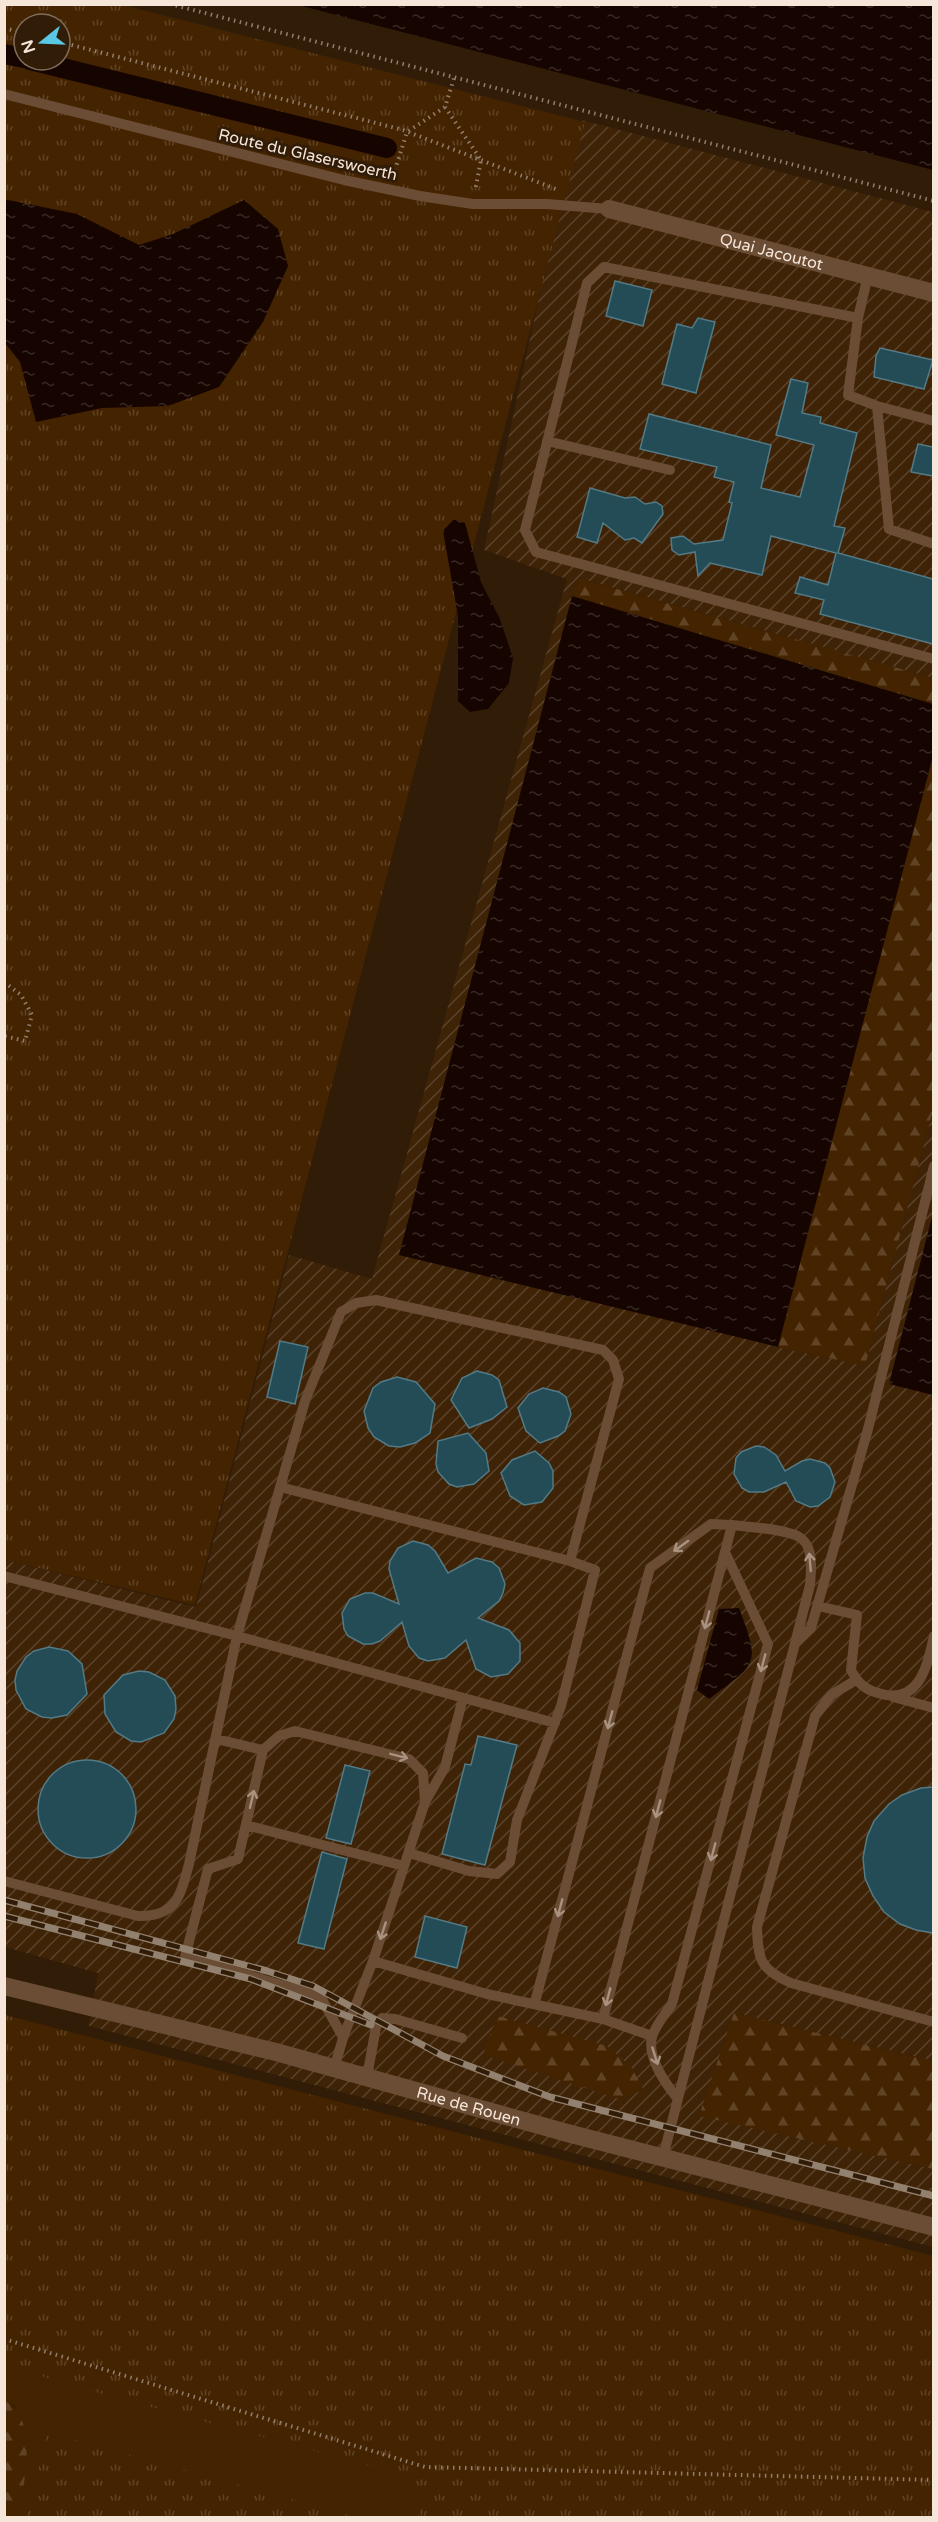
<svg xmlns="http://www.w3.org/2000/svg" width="938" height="2522" viewBox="0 0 938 2522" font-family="'Varela Round',sans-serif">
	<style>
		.industrial { fill: url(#industrial-furrows) }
		.grass { fill: #442300 }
		.forest { fill: url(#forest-firs) }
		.park { fill: url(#park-tufts); fill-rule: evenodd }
		.water { fill: url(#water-ripples) }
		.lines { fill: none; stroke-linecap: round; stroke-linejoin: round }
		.canal { stroke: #160400; stroke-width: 20 }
		.building { fill: #234c56; stroke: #537a85; stroke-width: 1.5 }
		.path { stroke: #917e6d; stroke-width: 4; stroke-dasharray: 1.5 4.5; stroke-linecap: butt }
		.lane { stroke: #6a4d34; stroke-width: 10 }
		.street { stroke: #6a4d34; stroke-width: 18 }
		.rail-casing { stroke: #938170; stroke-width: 7 }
		.rail { stroke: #311c07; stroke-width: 4.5; stroke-dasharray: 14; stroke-linecap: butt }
		.oneway { stroke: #a9927f }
		.labels { text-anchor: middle; stroke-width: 6; stroke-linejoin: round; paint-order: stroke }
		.street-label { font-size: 16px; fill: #f6e6da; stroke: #311c07 }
	</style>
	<defs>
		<pattern id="industrial-furrows" width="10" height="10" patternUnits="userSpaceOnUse" patternTransform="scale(1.5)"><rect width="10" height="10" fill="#3e2307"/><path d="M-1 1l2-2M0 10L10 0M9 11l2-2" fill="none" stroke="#5a432b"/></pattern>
		<pattern id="forest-firs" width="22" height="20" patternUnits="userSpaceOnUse" patternTransform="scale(1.5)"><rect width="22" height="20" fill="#442300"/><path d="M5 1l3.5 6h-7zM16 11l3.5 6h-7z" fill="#604325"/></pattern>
		<pattern id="park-tufts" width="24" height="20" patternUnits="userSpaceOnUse" patternTransform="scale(1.5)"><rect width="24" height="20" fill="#442300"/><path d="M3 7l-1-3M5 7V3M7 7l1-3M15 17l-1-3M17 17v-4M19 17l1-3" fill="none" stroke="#604325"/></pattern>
		<pattern id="water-ripples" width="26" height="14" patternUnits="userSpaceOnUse" patternTransform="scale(1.5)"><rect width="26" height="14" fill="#160400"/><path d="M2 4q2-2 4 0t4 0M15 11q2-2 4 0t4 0" fill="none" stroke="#382925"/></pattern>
	</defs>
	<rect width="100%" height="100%" fill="#311c07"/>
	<!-- industrial -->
	<path class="industrial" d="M582,120l351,92v466l-354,-100 -6,18 360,108v52l-155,591 87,19 68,-256v951l-199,-48 -34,102 233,54v78l-844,-221 9,-53 -93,-26 -1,-387 192,47 93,-352 83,24 195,-700 -83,-29 70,-322z"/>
	<!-- grass -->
	<path class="grass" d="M4,2330l929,187h-914l7,-58 -11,-53 -10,-6z"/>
	<!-- forest -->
	<path class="forest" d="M578,578l355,100v26l-360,-108z
		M933,756v354l-68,256 -87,-19z
		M734,2013l199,48v108l-234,-53z
		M497,2016l110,30 24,21 13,23 -25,9 -136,-44z
		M5,2400c35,19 18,85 14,117h-14z"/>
	<!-- park -->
	<path class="park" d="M5,5h118l462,117 -390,1483 -190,-45zM24,24h36v36h-36z
		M5,2015l928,241v261h-515l4,-18 -18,-24 -338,-91 -61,-20z
		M48,2432l308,85h-330z"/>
	<!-- water -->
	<path class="water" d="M298,5h635v165z
		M8,200l69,14 62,31 34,-11 71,-34 34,29 10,37 -25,56 -44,65 -51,19 -66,2 -66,14 -16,-60 -15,-19 -1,-142z
		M454,519l11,4 16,59 19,37 13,39 -4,25 -21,26 -18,3 -12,-11v-85l-15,-85z
		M572,596l361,108v52l-155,591 -379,-92z
		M933,1213l1,182h-1l-44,-11z
		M739,1608c22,58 18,55 -30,91l-12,-9 22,-81z"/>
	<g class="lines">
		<!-- canal -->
		<path class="canal" d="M4,54l20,4
			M30,60l357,88"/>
	</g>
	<!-- building -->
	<path class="building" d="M615,281l37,9 -9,36 -37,-10z
		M698,318l17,4 -19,71 -34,-9 15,-60 15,4z
		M880,348l53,12 -9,29 -50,-12 2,-21z
		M791,379l17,4 -6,30 19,4 -1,6 37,10 -23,93 11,2 -7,25 95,26v65l-113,-30 4,-14 -29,-7 5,-16 28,8 8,-32 -65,-17 -9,39 -52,-12 -12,13 -3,-24 -16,3 -7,-5 -1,-12 12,-2 11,8 29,-4 9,-37 -3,-1 5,-20 -20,-5 3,-10 -77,-18 9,-35 122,31 -10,43 39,9 14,-52 -38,-10z
		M918,444l15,3v29l-22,-4z
		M590,488l35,10 10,-1 10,7 11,-2 6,4 1,8 -21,29 -8,-5 -9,2 -22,-17 -6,20 -20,-6z
		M280,1341l28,6 -13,57 -28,-7z
		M477,1371l15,4 7,5 8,27 -15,12 -23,9 -18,-28 11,-22z
		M397,1377l19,5 19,22 -5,29 -15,10 -15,4 -11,-1 -15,-9 -6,-9 -4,-17 9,-23 8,-6z
		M543,1388l16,4 7,5 5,17 -6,17 -7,5 -18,7 -14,-12 -8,-23 11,-14z
		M468,1433l18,20 3,18 -15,13 -17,3 -8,-3 -11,-12 -2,-8 2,-23z
		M756,1446l8,1 12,8 9,16 17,-10 8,-2 15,4 5,5 5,14 -5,15 -12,9 -8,1 -14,-6 -10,-19 -22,10h-15l-7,-4 -8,-14 2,-16 5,-6z
		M535,1451l14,12 4,8v17l-11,14 -18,3 -14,-9 -9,-23 11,-13z
		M413,1541l15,4 7,6 13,22 28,-15 16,4 7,6 6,16 -2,9 -4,8 -21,17 31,12 11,13v18l-12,13 -17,3 -15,-8 -10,-29 -21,18 -17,3 -9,-3 -10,-12 -7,-24 -22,19 -8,3h-9l-15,-8 -4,-7 -2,-16 8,-14 15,-6h8l26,11 -10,-35 1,-8 8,-13z
		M49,1647l19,4 14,13 5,30 -20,21 -15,3 -10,-1 -16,-8 -10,-19 -1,-10 2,-9 9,-14 8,-6z
		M139,1671l10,1 16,8 10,16 1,13 -2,10 -10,14 -23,9 -10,-1 -15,-9 -11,-18 -1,-19 19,-20z
		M478,1736l39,9 -32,120 -43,-11 23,-90 6,1z
		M38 1809a49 49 0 1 1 98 0a49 49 0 1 1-98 0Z
		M345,1765l25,6 -19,73 -25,-6z
		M933,1787v146l-17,-3 -16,-6 -16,-12 -11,-16 -8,-18 -2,-20 4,-21 7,-16 15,-17 13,-9 19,-7z
		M322,1852l25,7 -23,90 -26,-6z
		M425,1916l42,11 -10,41 -42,-11z"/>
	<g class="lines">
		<!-- path -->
		<path class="path" d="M170,4l764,197
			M4,28l20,5
			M60,42l343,88 153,59
			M445,107l36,53 -6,31
			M393,176l14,-44 38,-25 9,-29
			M4,982l17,13 11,20 -7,26 -21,-5
			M4,2339l421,128 509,13"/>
		<!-- lane -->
		<path class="lane" d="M4,94l340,86 76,16 53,8h74l62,5
			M868,275l-10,43 -10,77 29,11 12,123 45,15
			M858,318l-254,-51 -17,16 -62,247 11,22 398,107
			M877,406l57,15
			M547,441l123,29
			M280,1487l290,74 49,-182 -6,-19 -10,-10 -227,-50 -20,3 -15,9 -36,89 -68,235 318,87
			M4,1576l233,60 -48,228c-9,33 -13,53 -51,52l-134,-35
			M818,1606l39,9 -6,55c7,13 13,19 27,23 41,13 49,-26 56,-57
			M795,1643l16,-15 57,-199 66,-263
			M856,1680l-25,15 -16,21 -58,211c1,32 3,43 34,56l143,39
			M893,1697l41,11
			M216,1739l47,11
			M425,1802l20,-35 18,-69
			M246,1825l158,41
			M409,1853l60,18 28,3 13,-12 7,-42 44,-114 34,-136 -25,-9
			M535,2002l115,-434 61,-44 21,1
			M603,2019l49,17
			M343,2037l-23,-41 -135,-39 23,-88 30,-10 25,-109 16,-14 16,-5 114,28 14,14 2,29 -52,159
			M334,2068l10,-33 29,-74 114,33 116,25 129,-494c16,2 59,4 70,14 12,10 9,32 8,46l-147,572
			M367,2077l9,-50 6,-9 13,1 67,19
			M677,2098c-12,-15 -30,-41 -25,-61 3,-11 14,-24 20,-33l96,-360 -43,-92"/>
		<!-- street -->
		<g class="street">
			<path id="s1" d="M609,209l325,84"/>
			<path id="s2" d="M4,1986l272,66 295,82 363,93"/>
		</g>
		<defs>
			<path id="rail" d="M4,1900l263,71 46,15 130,70 107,41 384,99
				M4,1916l247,63 120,46"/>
		</defs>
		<!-- rail casing -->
		<use href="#rail" class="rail-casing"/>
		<!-- rail -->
		<use href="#rail" class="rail"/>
	</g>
	<!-- one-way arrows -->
	<defs><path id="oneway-shaft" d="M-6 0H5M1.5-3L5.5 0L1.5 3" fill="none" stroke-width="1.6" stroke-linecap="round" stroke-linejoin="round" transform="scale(1.5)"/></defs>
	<g class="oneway">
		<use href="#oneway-shaft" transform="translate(681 1546) rotate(144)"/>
		<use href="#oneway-shaft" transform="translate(810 1562) rotate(-95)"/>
		<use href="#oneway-shaft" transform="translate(707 1620) rotate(105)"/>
		<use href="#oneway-shaft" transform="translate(763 1663) rotate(105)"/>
		<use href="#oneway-shaft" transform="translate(610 1720) rotate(105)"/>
		<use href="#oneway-shaft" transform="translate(399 1756) rotate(14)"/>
		<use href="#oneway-shaft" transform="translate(252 1799) rotate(-77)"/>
		<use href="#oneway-shaft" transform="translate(658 1809) rotate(105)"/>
		<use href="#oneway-shaft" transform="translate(713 1852) rotate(105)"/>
		<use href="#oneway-shaft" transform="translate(560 1908) rotate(105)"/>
		<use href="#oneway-shaft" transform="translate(383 1931) rotate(108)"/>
		<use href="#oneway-shaft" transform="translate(608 1997) rotate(105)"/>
		<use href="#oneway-shaft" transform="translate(655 2056) rotate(73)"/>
	</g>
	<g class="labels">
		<!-- street labels -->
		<g class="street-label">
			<text transform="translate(308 154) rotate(13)" y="6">Route du Glaserswoerth</text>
			<text dy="6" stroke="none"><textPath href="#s1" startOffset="168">Quai Jacoutot</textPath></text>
			<text dy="6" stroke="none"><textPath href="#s2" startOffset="480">Rue de Rouen</textPath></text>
		</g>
	</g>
	<!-- border -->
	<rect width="938" height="2522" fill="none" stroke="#f6e6da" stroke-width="12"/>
	<!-- north arrow -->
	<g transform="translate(42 42) rotate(252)"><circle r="28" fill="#311c07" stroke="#806d5b" stroke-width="1.5"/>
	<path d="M0-4.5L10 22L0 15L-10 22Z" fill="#59c8e5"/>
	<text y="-9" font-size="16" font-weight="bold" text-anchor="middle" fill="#f6e6da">N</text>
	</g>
</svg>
